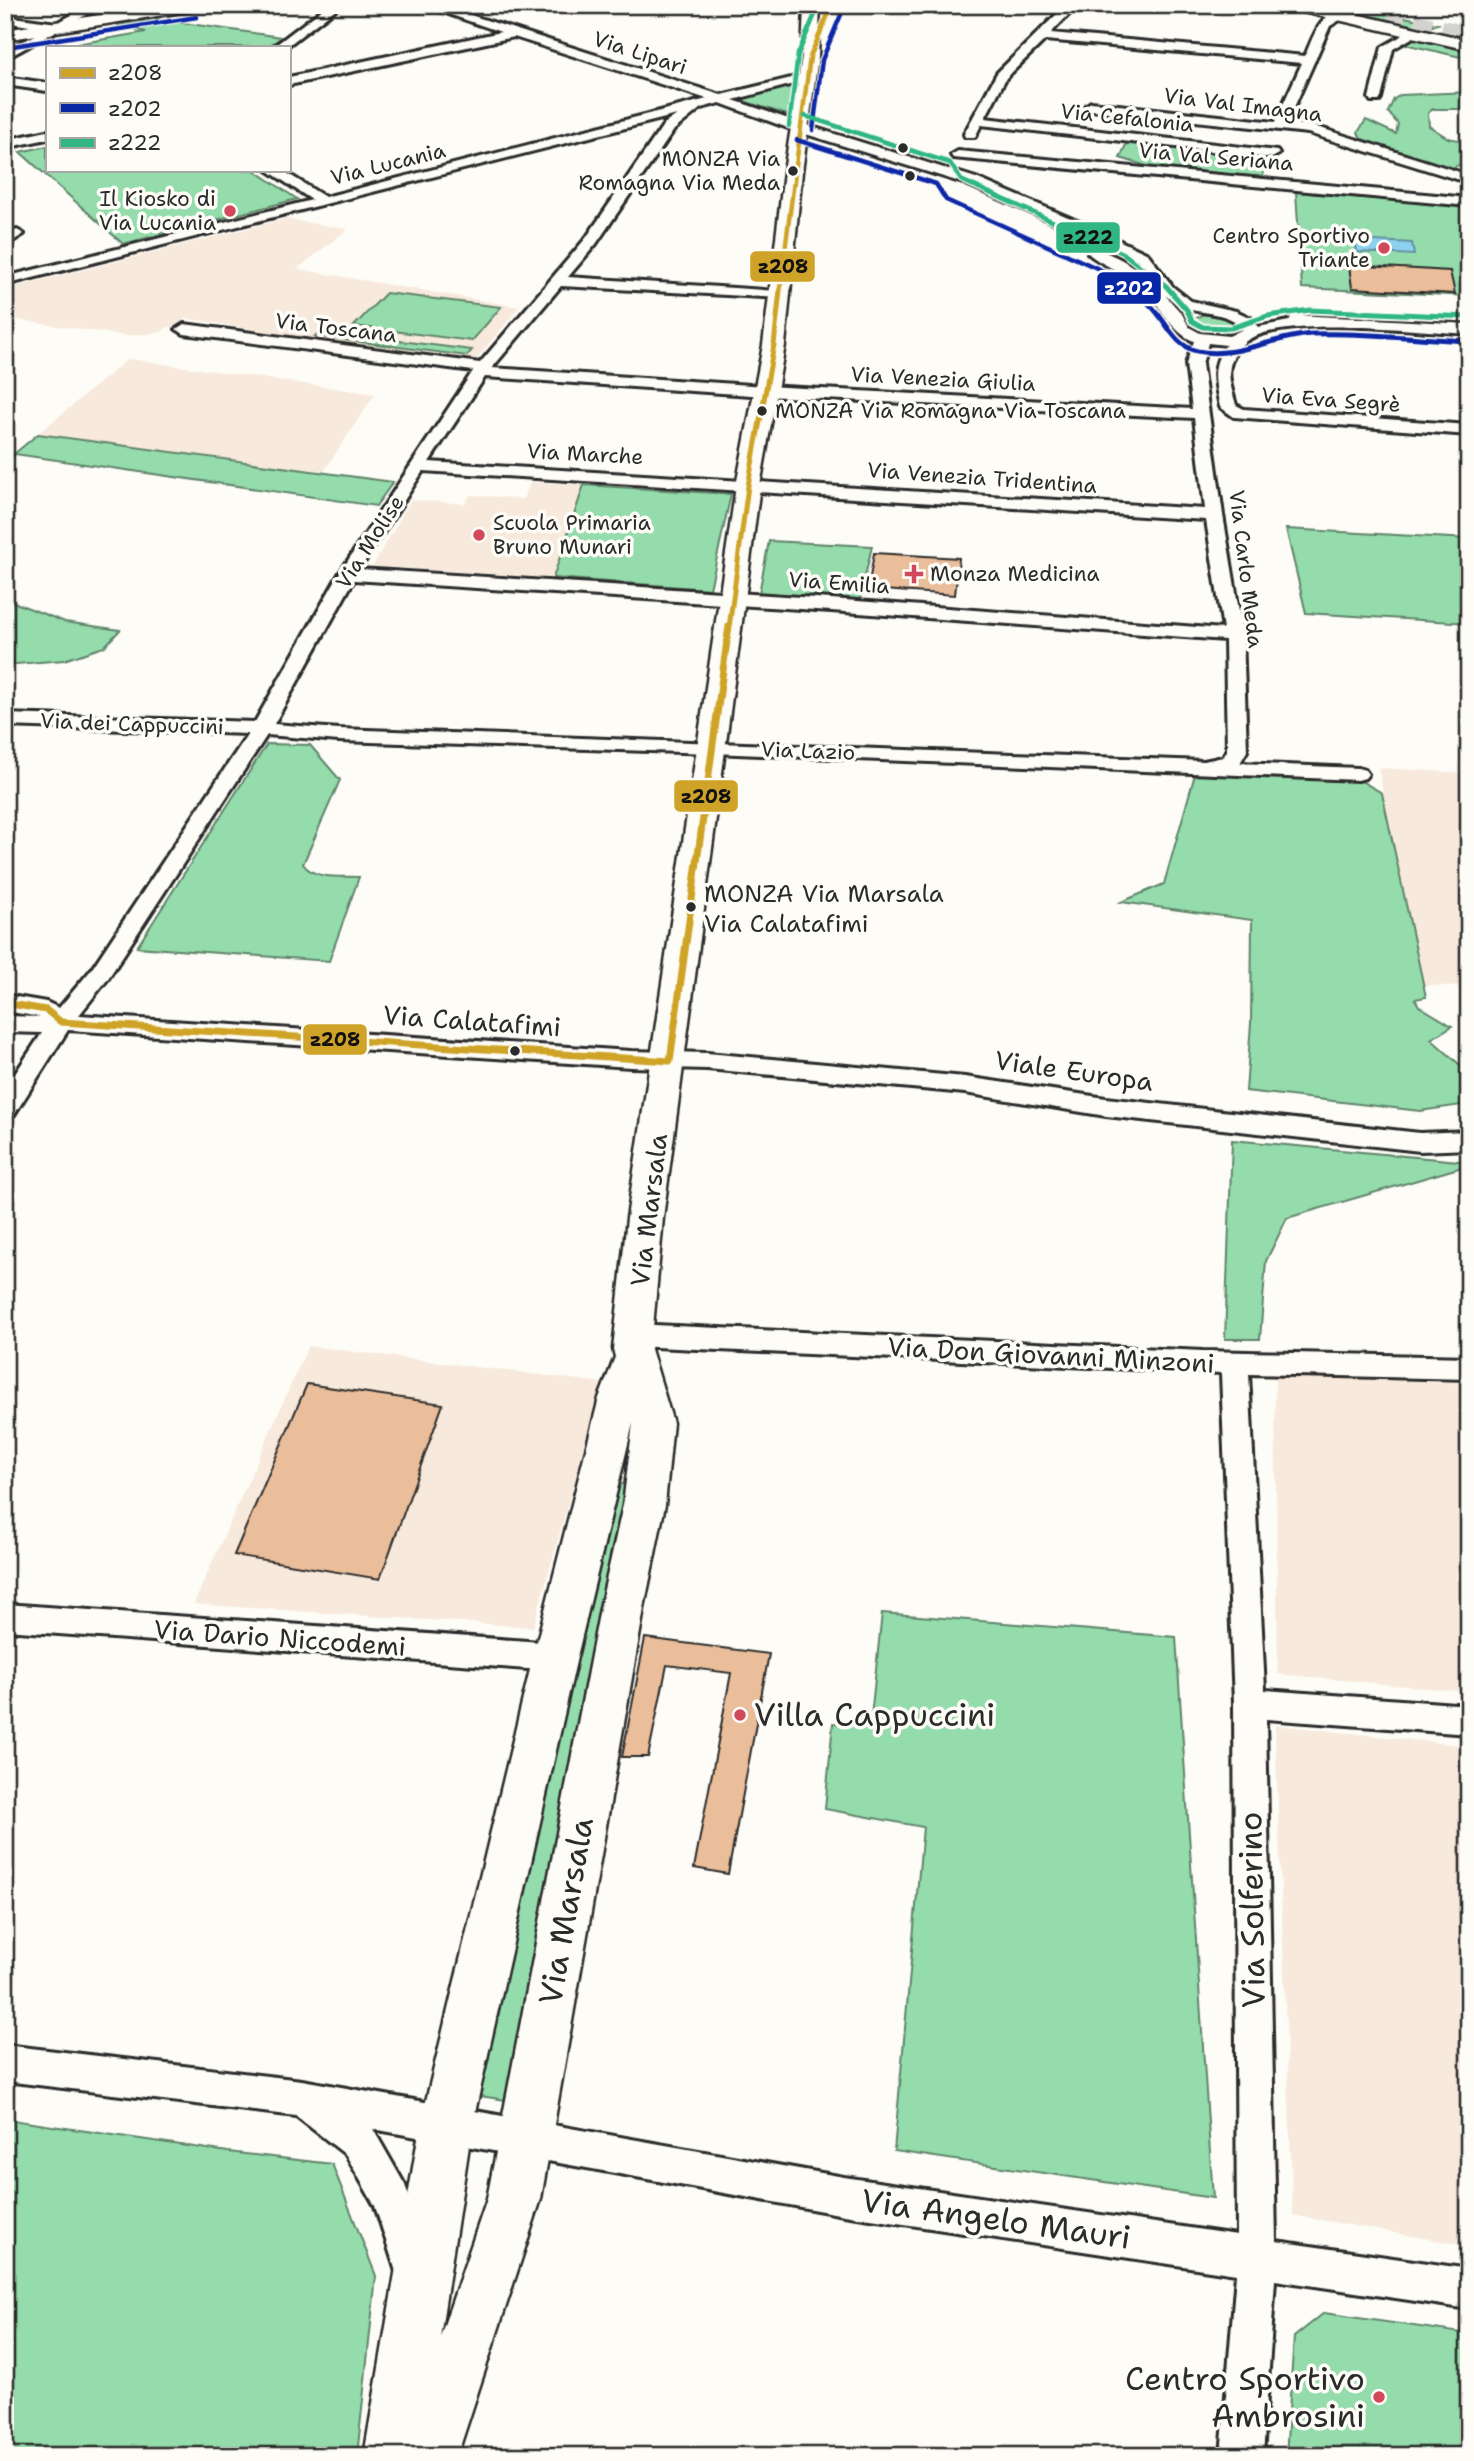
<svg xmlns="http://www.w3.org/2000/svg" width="1474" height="2461" viewBox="0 0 1474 2461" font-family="'Shantell Sans',sans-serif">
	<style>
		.built { fill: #f7e9db }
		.green { fill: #94dcab; stroke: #60846b; stroke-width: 2 }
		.water { fill: #8cd2ee; stroke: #658fa0; stroke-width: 2 }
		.building { fill: #eabe9a; stroke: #2b2b2b; stroke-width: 2 }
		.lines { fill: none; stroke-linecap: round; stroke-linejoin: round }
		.highway-tunnel { stroke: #d3d2ce; stroke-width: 18; stroke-dasharray: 18 10; stroke-linecap: butt }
		.street-casing { stroke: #2b2b2b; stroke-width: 6 }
		.secondary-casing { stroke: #2b2b2b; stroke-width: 5 }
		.street { fill: #fdfcf7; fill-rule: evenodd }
		.secondary { fill: #fdfcf7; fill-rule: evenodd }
		.bus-1-far2-casing { stroke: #fdfcf7; stroke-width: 7 }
		.bus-1-far1-casing { stroke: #fdfcf7; stroke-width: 9 }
		.bus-1-casing { stroke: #fdfcf7; stroke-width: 11 }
		.bus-2-far1-casing { stroke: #fdfcf7; stroke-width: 7 }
		.bus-2-casing { stroke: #fdfcf7; stroke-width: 9 }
		.bus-3-far1-casing { stroke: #fdfcf7; stroke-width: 7 }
		.bus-3-casing { stroke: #fdfcf7; stroke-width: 9 }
		.bus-1-far2 { stroke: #cea328; stroke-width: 4.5 }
		.bus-1-far1 { stroke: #cea328; stroke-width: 5 }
		.bus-1 { stroke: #cea328; stroke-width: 7 }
		.bus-2-far1 { stroke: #0727a6; stroke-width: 4.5 }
		.bus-2 { stroke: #0727a6; stroke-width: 5 }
		.bus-3-far1 { stroke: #2fb683; stroke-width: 4.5 }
		.bus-3 { stroke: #2fb683; stroke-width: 5 }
		.bus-dot { fill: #2b2b2b; stroke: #fdfcf7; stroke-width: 2.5 }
		.poi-dot { fill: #d1495b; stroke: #fdfcf7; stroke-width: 2.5 }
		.labels { text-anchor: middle; stroke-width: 7; stroke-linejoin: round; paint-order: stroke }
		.far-street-label { font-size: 21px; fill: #2b2b2b; stroke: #fdfcf7 }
		.far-bus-label { font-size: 21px; fill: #2b2b2b; stroke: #fdfcf7; text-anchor: end }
		.far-poi-label { font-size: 21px; fill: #2b2b2b; stroke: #fdfcf7; text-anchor: end }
		.bus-label { font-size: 24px; fill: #2b2b2b; stroke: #fdfcf7; text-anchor: start }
		.street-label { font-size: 26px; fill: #2b2b2b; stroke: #fdfcf7 }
		.near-poi-label { font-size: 32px; fill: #2b2b2b; stroke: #fdfcf7; text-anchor: start }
		.near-street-label { font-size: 32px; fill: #2b2b2b; stroke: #fdfcf7 }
		.line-badge { stroke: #fdfcf7; stroke-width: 2.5 }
		.badge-label { font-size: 19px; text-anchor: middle; font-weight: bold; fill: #fff }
		.pale-badge-label { font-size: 19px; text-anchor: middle; font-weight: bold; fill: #111 }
	</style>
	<rect width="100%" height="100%" fill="#fdfcf7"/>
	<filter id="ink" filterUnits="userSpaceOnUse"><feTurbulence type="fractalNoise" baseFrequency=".0143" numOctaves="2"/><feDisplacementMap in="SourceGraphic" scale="14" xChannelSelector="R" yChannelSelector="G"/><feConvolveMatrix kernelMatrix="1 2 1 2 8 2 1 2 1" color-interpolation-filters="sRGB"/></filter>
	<g filter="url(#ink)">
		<!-- built -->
		<path class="built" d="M285,219l63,10 -51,40 222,38 -43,53 -180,-23 -110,-19 -12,10 -6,-1 -7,5 -35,4 -121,-18 2,-29z
			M128,359l247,35 -51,77 -286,-37z
			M531,482l53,3 -31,93 -180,-12 38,-66 54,4 5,-9 53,4z
			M1378,768l91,5v214l-45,-2z
			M308,1346l295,37 -70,244 -339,-23z
			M1275,1375l146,5 48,4v308l-191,-18z
			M1275,1725l194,21v500l-176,-31z"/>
		<!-- green -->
		<path class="green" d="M1313,5h34l91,19 -11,4z
			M155,19l126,18h1l-15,10h-208l87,-15 -29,-7z
			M1415,38l54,13v8l-64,-15z
			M794,82l-3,34 -57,-18z
			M1469,92v17h-36l-5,4 1,13 19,12 21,4 -2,18 -14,8 -91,-27 -4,-9 8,-12 30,14 2,-10 -10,-12 6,-13 7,-4z
			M1128,140l139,16v4l-16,-2 -5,9 18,3 -1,7 -109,-9 -34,-10z
			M47,146v24h207l43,29 -174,45 -103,-92z
			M1296,192l173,15v89l-167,-8z
			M386,293l115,14 -29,34 -118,-15z
			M1202,315c14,-1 31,-1 37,13 -11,12 -36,9 -49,-1v-5z
			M321,331l151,19 -5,6 -152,-20z
			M38,434l355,48 -17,24 -361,-52 -10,11v-12l9,1z
			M584,485l147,9 -21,95 -157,-11z
			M1286,529l183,10v84l-163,-10z
			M769,541l103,5 -12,53 -101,-6z
			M5,599l60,23 55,8 -16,17 -40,13 -59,5z
			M267,744l43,1 30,35 -37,84c11,16 38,12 56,13l-30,84 -192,-14z
			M1195,774l166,7 21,12 44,204 -11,2 4,7 33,20 -21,13 38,34v31l-49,7 -174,-20 5,-68 1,-103 -131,-18 43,-18z
			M1232,1140l237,22v3l-182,53 -21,43 -6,78h-35z
			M620,1484l12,1 -119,616 -40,-6z
			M882,1613l294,24 37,561 -319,-47 29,-324 -98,-18 8,-86 37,3z
			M5,2119l223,33 104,12 44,112 -19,180h-352z
			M1324,2313l145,21v122h-183l8,-119z"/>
		<!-- water -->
		<path class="water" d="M1355,240l57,3 2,12 -57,-3z"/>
		<!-- building -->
		<path class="building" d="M1349,265l101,6 5,23 -103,-6z
			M874,553l85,5 -4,37 -87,-6z
			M307,1384l136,20 -63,175 -146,-24z
			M645,1638l124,16 -41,220 -34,-6 37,-195 -64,-8 -19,92h-26z"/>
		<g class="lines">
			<!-- highway-tunnel -->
			<path class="highway-tunnel" d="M1332,5l137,30"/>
			<defs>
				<path id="street" d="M90,5h14l-99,54v-8l42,-22 -42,-7v-6l52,7z
					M328,5h13l-55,42h-13z
					M422,5h17l282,90 91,-22v6l-79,21 73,25 170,53 106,45 66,31 25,33 18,14 45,10 15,7 7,9 31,-6 2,-4 5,-2 173,9v10c-49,-3 -185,-19 -223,7 -5,4 -11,11 -13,17 -8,14 -1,32 3,47l8,4 225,16v10l-235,-18 -14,-10c-5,-24 -10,-41 6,-62l-18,-2 -6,21 21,151 20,120 4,116 -7,12 118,5 7,2 3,4 -3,4 -7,2 -645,-27 -374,-12 -72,-6 -160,245 -28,35 552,36 76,2 258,24 141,21 314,35 49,-2v18l-49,2 -314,-35 -141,-23 -258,-24 -76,-2 -563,-37 -54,85 -9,2v-28l37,-56 -37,-1v-16l35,1 -35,-6v-16l41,7 13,6 32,-38 157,-236 -243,-8v-12l250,8 84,-148 134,-203 -289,-37 -8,-5 8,-5 296,39 106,-125 78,-114 13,-9 -672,170v-8l307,-77 -45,-30h15l43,27 382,-98 -193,-62 -225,48v-8l212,-45zM720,103l76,28 170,53 172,76 22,30c-17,-18 -41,-35 -65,-41l-7,4c11,11 38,20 52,33 20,16 31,47 54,55l-8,23 6,45 -426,-23 -274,-18 69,-82 222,12 2,-3 -7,-4 -210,-14 28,-33 78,-114 27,-22zM1165,295c6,4 12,11 19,13 18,6 48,4 59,21l-14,7 -29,-3 -11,-6 -7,-13zM485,377l281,19 428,22 11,91 -776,-47zM423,471l783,49 17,109 -392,-30 -471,-30zM354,580l477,31 394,29 2,111 -4,6 -19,4 -865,-32 -65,-5z
					M1066,5h12l-27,28 254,23c8,-18 15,-46 40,-43v4l-15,9 -43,97 27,3 155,49v8l-161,-50 -217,-23 -6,-4 6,-4 184,20 27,-59 -257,-23 -39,38 -21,40 292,33 2,3 -7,4 -291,-33 -6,12h-10l-1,-3 33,-61z
					M1460,5h9v4l-8,-2z
					M1412,30l10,2 -29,17 -12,49 -2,3h-8l-2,-3 13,-51z
					M5,77l42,6v8l-42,-6z
					M47,131v8l-42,9v-8z
					M958,151l511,47v8l-516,-48 -2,-3z
					M17,230l7,4 -19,12v-10z
					M633,1324l570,27 266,6v22l-220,-5 16,316 204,15v29l-203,-15 10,522 193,28v40l-194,-29 -12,176h-42l15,-182 -392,-59 -471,-86 32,56 27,82 -5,14 -14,5 -14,-5 -24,-75 -29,-51 -50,-39 -291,-35v-36l297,35 542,97 393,58 -3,-532 -13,-330 -588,-27 -10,-4 -4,-7 4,-7z
					M5,1604l550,39 11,4 5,10 -5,10 -11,4 -550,-41z"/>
				<path id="secondary" d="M163,5h40l-8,5 -190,30v-10z
					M804,5h16l-2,52 -16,115 -17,173 -25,141 -97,732 -12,131 22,74 -8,82 -20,98 -104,596 -84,257h-93l56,-330 113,-469 66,-259 16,-41 -2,-8 14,-131 109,-732 27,-141 21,-173 18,-115zM633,1423l-10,82 -22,98 -114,596 -47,138 32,-211 105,-469z
					M1286,5h30l153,35v10l-175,-40z"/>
			</defs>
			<!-- street casing -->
			<use href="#street" class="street-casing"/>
			<!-- secondary casing -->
			<use href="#secondary" class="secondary-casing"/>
			<!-- street -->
			<use href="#street" class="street"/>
			<!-- secondary -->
			<use href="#secondary" class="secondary"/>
			<defs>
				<path id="bus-1-far2" d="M782,274l28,-217 22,-52"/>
				<path id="bus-1-far1" d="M729,628l19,-142 26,-141 8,-73"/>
				<path id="bus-1" d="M5,1003l41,7 15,12 609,39
					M670,1061l59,-435"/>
				<path id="bus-2-far1" d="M7,47l190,-30
					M813,130l9,-70 21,-50
					M797,140l139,44 10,16 164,74"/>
				<path id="bus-2" d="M1106,272c15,7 31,21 43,32 17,15 24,42 48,47 40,8 77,-15 116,-17 51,-2 104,5 155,7"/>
				<path id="bus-3-far1" d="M805,116l145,47 11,17 162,73 27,21
					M789,126l9,-72 21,-49"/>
				<path id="bus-3" d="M1148,272l18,14 21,24 5,11 11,6 28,1 37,-12 42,-6 159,7"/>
			</defs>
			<!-- bus-1-far2 casing -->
			<use href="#bus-1-far2" class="bus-1-far2-casing"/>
			<!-- bus-1-far1 casing -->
			<use href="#bus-1-far1" class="bus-1-far1-casing"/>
			<!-- bus-1 casing -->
			<use href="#bus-1" class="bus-1-casing"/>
			<!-- bus-2-far1 casing -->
			<use href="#bus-2-far1" class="bus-2-far1-casing"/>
			<!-- bus-2 casing -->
			<use href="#bus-2" class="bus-2-casing"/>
			<!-- bus-3-far1 casing -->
			<use href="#bus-3-far1" class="bus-3-far1-casing"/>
			<!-- bus-3 casing -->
			<use href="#bus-3" class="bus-3-casing"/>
			<!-- bus-1-far2 -->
			<use href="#bus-1-far2" class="bus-1-far2"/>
			<!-- bus-1-far1 -->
			<use href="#bus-1-far1" class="bus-1-far1"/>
			<!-- bus-1 -->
			<use href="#bus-1" class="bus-1"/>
			<!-- bus-2-far1 -->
			<use href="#bus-2-far1" class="bus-2-far1"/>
			<!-- bus-2 -->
			<use href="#bus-2" class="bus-2"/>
			<!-- bus-3-far1 -->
			<use href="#bus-3-far1" class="bus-3-far1"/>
			<!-- bus-3 -->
			<use href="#bus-3" class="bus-3"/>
		</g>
	</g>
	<!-- markers -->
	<g class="bus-dot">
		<circle cx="903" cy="148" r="6"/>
		<circle cx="793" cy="171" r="6"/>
		<circle cx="910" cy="176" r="6"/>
		<circle cx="762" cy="411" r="6"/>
		<circle cx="691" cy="907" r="6"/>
		<circle cx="515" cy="1051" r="6"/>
	</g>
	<g class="poi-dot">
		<circle cx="230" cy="211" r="7"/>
		<circle cx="1384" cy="248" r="7"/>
		<circle cx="479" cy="535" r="7"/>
		<path d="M910.5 563.5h7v7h7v7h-7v7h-7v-7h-7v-7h7z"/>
		<circle cx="740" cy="1715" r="7"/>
		<circle cx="1379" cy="2397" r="7"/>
	</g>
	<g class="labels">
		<!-- far-street labels -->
		<g class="far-street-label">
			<text transform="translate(640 53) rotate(18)" y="7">Via Lipari</text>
			<text transform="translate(1243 105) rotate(7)" y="7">Via Val Imagna</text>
			<text transform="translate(1127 118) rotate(6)" y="7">Via Cefalonia</text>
			<text transform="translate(1216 157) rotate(5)" y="7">Via Val Seriana</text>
			<text transform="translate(388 164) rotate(-14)" y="7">Via Lucania</text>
			<text transform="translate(336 328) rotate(7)" y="7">Via Toscana</text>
			<text transform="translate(943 379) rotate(3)" y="7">Via Venezia Giulia</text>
			<text transform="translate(1331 400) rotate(4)" y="7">Via Eva Segrè</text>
			<text transform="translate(585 454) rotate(3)" y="7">Via Marche</text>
			<text transform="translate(982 478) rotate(4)" y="7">Via Venezia Tridentina</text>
			<text transform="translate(370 542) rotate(-57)" y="7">Via Molise</text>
			<text transform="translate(1246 569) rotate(83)" y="7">Via Carlo Meda</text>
			<text transform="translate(839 583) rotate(4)" y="7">Via Emilia</text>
			<text transform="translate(132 724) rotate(2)" y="7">Via dei Cappuccini</text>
			<text transform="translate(808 751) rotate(2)" y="7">Via Lazio</text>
		</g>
		<!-- far-bus labels -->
		<g class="far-bus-label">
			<text x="780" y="166">MONZA Via<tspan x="780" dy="24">Romagna Via Meda</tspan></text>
			<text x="775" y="418" text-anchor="start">MONZA Via Romagna Via Toscana</text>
		</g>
		<!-- far-poi labels -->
		<g class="far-poi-label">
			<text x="216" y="206">Il Kiosko di<tspan x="216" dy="24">Via Lucania</tspan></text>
			<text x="1370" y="243">Centro Sportivo<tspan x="1370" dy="24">Triante</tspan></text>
			<text x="493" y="530" text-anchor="start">Scuola Primaria<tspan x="493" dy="24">Bruno Munari</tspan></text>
			<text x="930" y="581" text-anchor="start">Monza Medicina</text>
		</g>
		<!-- bus labels -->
		<g class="bus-label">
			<text x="704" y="902">MONZA Via Marsala<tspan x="704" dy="30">Via Calatafimi</tspan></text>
		</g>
		<!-- street labels -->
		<g class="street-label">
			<text transform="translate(472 1021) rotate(4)" y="9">Via Calatafimi</text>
			<text transform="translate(1074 1071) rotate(8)" y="9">Viale Europa</text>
			<text transform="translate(649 1210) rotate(-83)" y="9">Via Marsala</text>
			<text transform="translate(1051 1355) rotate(3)" y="9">Via Don Giovanni Minzoni</text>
			<text transform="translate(280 1638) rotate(4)" y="9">Via Dario Niccodemi</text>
		</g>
		<!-- near-poi labels -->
		<g class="near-poi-label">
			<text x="754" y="1726">Villa Cappuccini</text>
			<text x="1365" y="2390" text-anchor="end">Centro Sportivo<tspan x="1365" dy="37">Ambrosini</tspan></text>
		</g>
		<!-- near-street labels -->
		<g class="near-street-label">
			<text transform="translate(1252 1910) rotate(-91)" y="11">Via Solferino</text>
			<text transform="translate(566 1911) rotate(-80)" y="11">Via Marsala</text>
			<text transform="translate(996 2219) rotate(8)" y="11">Via Angelo Mauri</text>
		</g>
	</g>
	<g class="line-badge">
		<rect x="1055" y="221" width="66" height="33" rx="7" fill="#2fb683"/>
		<rect x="749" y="250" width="67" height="33" rx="7" fill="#cea328"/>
		<rect x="1096" y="271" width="66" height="34" rx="7" fill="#0727a6"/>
		<rect x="673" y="779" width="66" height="34" rx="7" fill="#cea328"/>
		<rect x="302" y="1023" width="66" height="33" rx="7" fill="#cea328"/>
	</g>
	<g class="badge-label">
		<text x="1129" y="295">z202</text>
	</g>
	<g class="pale-badge-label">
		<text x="1088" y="244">z222</text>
		<text x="783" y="273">z208</text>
		<text x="706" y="803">z208</text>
		<text x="335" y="1046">z208</text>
	</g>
	<!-- margin -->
	<rect width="1474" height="2461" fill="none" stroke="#fdfcf7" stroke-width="28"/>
	<rect x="14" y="14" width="1446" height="2433" fill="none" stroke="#2b2b2b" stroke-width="2.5" filter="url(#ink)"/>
	<!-- legend -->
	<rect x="46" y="46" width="245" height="126" fill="#fdfcf7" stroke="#a9a8a5" stroke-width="2"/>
	<rect x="60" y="68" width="35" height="10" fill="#cea328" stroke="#a9a8a5" stroke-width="2"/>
	<text x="108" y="80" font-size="21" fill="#2b2b2b">z208</text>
	<rect x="60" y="103" width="35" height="10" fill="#0727a6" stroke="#a9a8a5" stroke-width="2"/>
	<text x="108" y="116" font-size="21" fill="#2b2b2b">z202</text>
	<rect x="60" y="138" width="35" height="10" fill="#2fb683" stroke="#a9a8a5" stroke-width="2"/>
	<text x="108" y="150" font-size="21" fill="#2b2b2b">z222</text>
</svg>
